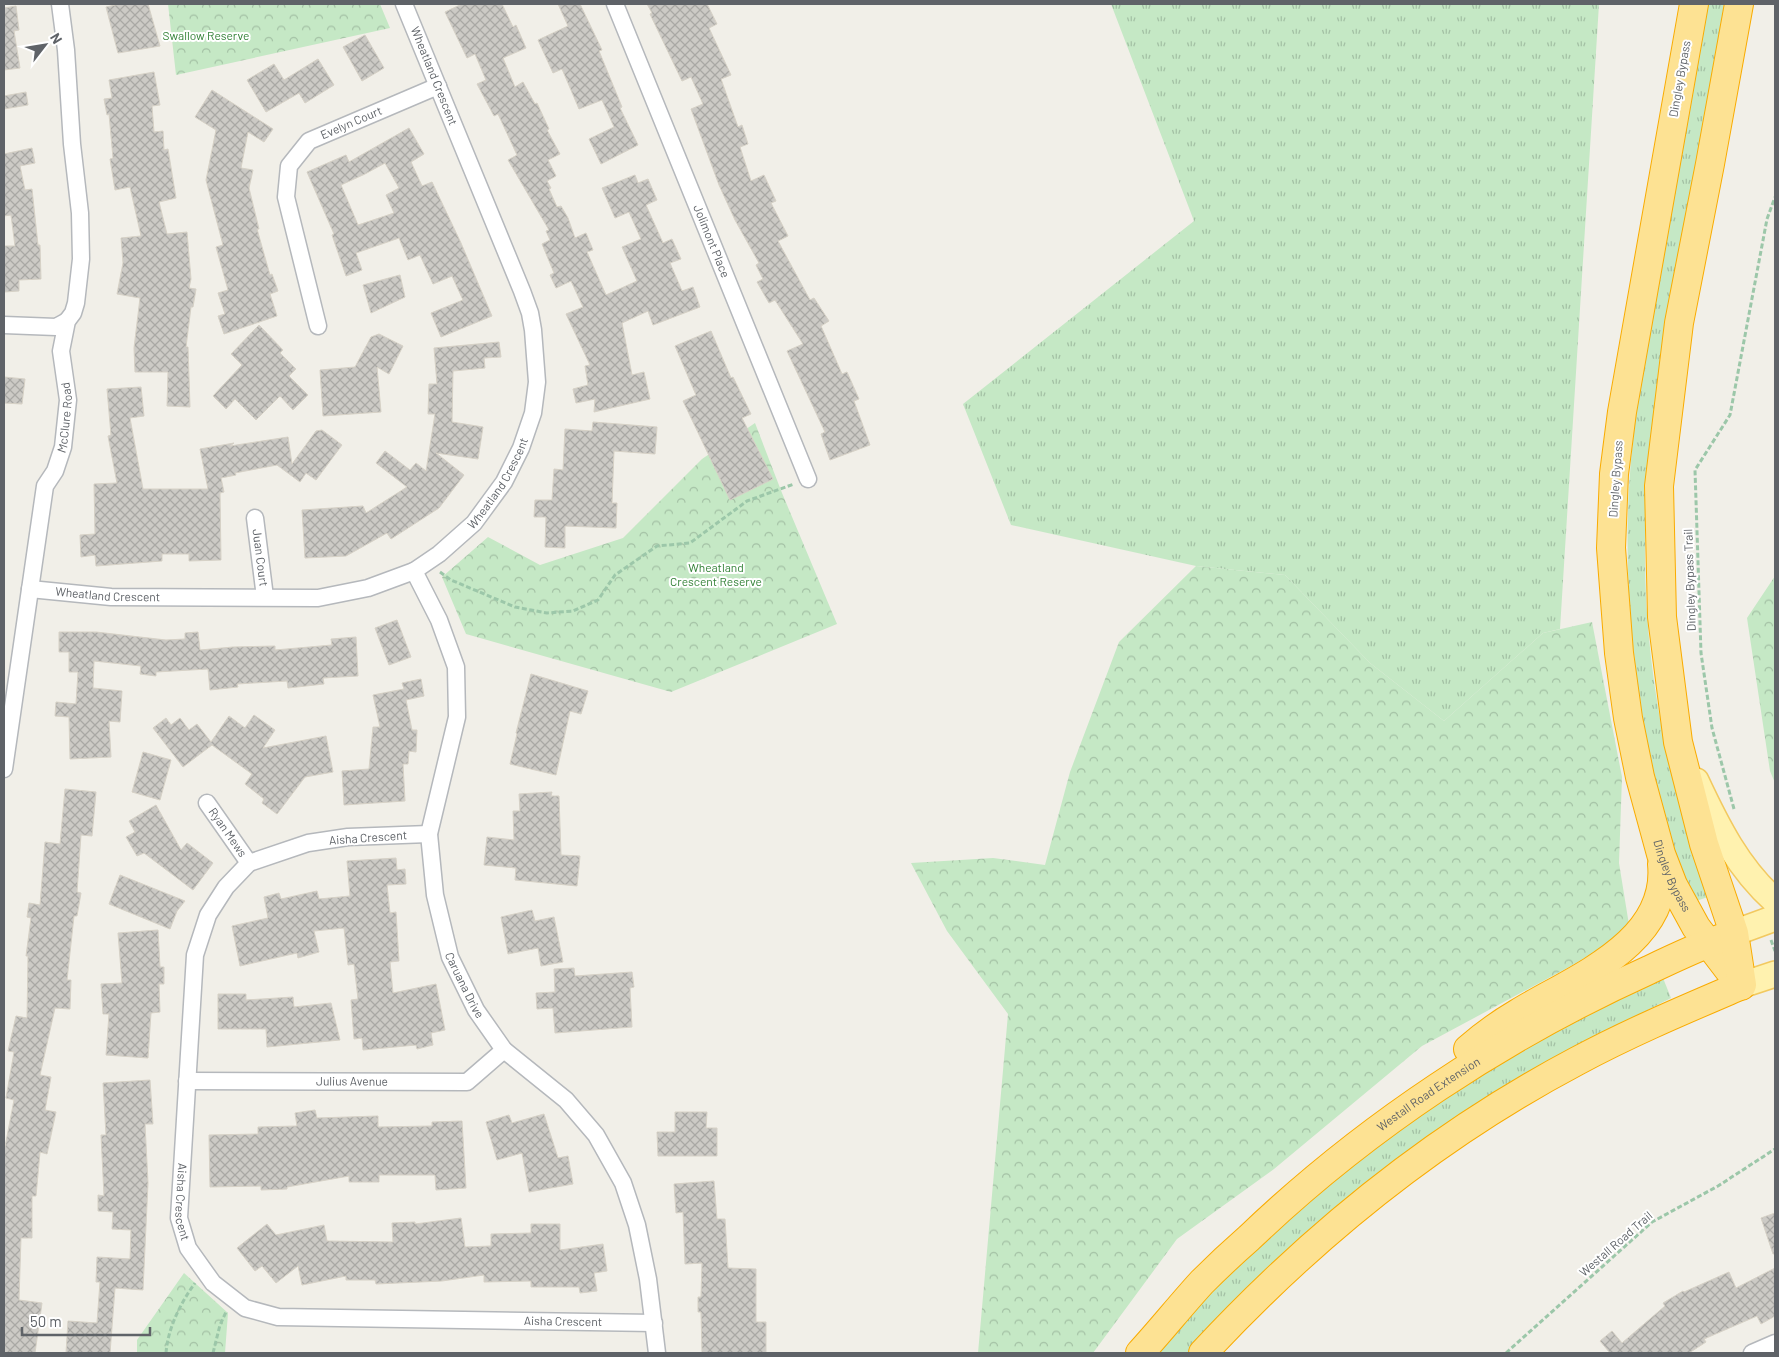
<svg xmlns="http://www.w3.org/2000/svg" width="1779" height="1357" viewBox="0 0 1779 1357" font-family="Barlow,sans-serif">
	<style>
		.grass { fill: url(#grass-tufts) }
		.forest { fill: url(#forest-crowns) }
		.building { fill: url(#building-cross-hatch); stroke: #d6d1c6; fill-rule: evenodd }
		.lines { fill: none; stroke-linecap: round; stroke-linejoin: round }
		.street-casing { stroke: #b5b8bc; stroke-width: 19 }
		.primary-casing { stroke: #f2c960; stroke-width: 28 }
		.highway-casing { stroke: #f9ab00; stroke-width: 30 }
		.path { stroke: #9cc7a9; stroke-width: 3; stroke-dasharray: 5 2.5; stroke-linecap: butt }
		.street { stroke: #fff; stroke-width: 16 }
		.primary { stroke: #fff2af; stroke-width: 25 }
		.highway { stroke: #fde293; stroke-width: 28 }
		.labels { text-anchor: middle; stroke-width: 4; stroke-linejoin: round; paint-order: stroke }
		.park-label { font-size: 12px; fill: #348238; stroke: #fff }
		.street-label { font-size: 12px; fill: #5f6368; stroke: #fff }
	</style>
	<defs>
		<pattern id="grass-tufts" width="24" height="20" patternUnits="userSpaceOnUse" patternTransform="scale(1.25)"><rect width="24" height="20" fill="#c5e8c5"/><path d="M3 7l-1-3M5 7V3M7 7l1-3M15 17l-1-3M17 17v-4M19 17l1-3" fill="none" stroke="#a3c0a4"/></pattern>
		<pattern id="forest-crowns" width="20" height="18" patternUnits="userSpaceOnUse" patternTransform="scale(1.25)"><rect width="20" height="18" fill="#c5e8c5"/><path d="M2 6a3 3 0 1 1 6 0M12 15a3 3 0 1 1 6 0" fill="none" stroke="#a3c0a4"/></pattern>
		<pattern id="building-cross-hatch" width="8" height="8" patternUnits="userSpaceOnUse" patternTransform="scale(1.25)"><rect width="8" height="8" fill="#cccac5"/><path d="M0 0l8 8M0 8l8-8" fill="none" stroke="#a9a8a4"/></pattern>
	</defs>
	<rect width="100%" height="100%" fill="#f1efe8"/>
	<!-- grass -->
	<path class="grass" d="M1111,4h488l-39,625 -17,4 -99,88 -74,-58 -85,-88 -89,-9 -185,-41 -48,-121 231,-183z
		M1706,4h18l-70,410c-5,44 -9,88 -9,133 -1,119 23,238 63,350l-15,5c-23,-46 -34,-99 -44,-149 -17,-88 -25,-176 -20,-265 4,-72 18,-142 30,-213 16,-90 32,-181 47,-271z
		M1663,978l8,20 -84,43 -395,312h-40c44,-47 89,-93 137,-135 68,-60 143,-113 220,-160 49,-30 102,-55 154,-80z"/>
	<!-- forest -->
	<path class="forest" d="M168,4h212l10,24 -214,47z
		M755,423l27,70 55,131 -166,68 -205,-58 -24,-57 46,-40 52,28 83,-27 79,-79z
		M1196,566l89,9 85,88 74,58 99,-88 49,-11 30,155 -3,86 11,68 -61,36 -147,79 -148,123 -97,70 -84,114h-115l30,-339 -61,-83 -36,-68 82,-5 52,7 25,-93 49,-130z
		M1775,576v207l-5,-12 -23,-153z
		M184,1273l44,40 -3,40h-88v-13z"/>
	<!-- building -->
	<path class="building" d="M120,4h28l12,42 -42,7 -12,-46z
		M462,4h40l11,23 3,-2 10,23 -23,10 12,29 8,-5 12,22 2,-1 12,26 -2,1 13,24 -12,6 8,16 -9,5 4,7 -2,1 8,18 4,-1 7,12 7,20 11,-5 7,17 -6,2 19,43 31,-14 -15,-34 19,-8 -12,-27 -14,6 -13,-30 33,-13 3,8 10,-4 9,21 -11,5 17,38 9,-4 9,20 -11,4 12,28 11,-4 7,20 -47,18 -5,-14 -26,12 10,52 12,-3 6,27 -56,13 1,-13 -19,4 -3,-14 15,-4 -3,-19 5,-1 -24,-51 17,-7 -12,-26 -15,7 -6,-13 4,-2 -12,-29 8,-4 -4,-9 3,-1 -41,-70 9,-5 -19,-41 -4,2 -17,-32 9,-4 -11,-26 -8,4 -22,-46z
		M558,4h22l22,46 -3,1 23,56 -2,1 18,37 -37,19 -12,-25 25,-12 -12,-27 -23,9 -17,-40 -9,4 -15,-33 30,-14z
		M647,4h60l10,20 -8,4 22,47 -10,4 17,48 4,-2 6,19 -8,3 11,34 13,-6 12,26 -5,2 17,33 -10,5 32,59 4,-2 15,23 -8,5 21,48 5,-2 12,27 -5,2 16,44 -40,15 -9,-26 4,-2 -38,-81 16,-7 -28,-44 -6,3 -12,-21 6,-3 -7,-14 3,-2 -24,-43 -16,-35 -28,-76 12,-5 -12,-27 -9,4 -32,-67 2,-1z
		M16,6l3,24 -5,1 6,37 -16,2v-62z
		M365,35l19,33 -22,13 -19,-34z
		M318,59l16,26 -29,18 -6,-10 -33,19 -19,-32 27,-16 10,16z
		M154,72l6,33 -8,1 2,26 9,-1 1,19 4,-1 8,49 -17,4 8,32 20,-2 4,47 -2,9 7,1 -3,18h-2l-5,40h2l2,60 -23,-1 1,-34h-33l-1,-24 6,-50 -23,-4 6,-31 -2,-25 20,-2 -11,-49 -15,3 -5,-31 3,-1 -4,-44 -2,1 -3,-16 8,-1 -3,-18z
		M212,90l61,39 -9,13 -16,-10 -7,36 12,2 -4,18 10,41h-2l13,46 2,-1 6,17 -8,3 7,22 -53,18 -6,-18 7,-2 -7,-21 10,-3 -12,-43 7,-2 -17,-65 10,-50 -21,-13z
		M26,92l2,13 -24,4v-13z
		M409,128l15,26 -13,8 11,24 10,-4 29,61 31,73 -51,21 -10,-24 32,-13 -11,-24 -19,8 -13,-29 -12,5 -9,-22 -43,15 6,17 -16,6 -14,-41 2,-1 -27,-62 39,-17 3,7zM385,163l14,25 -13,7 8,18 -36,12 -17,-40 24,-11z
		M32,148l3,15 -15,3 5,24 7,-1 6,56h2l1,34 -22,1v11l-15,1v-46h11l-4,-31 -7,1v-62z
		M400,275l5,22 -34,16 -8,-28z
		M259,325l24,25 -3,3 16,16 -7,7 19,19 -15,15 -13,-14 -24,24 -21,-21 -9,10 -13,-13 29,-31 -11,-11z
		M711,331l20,47 2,-1 18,37 -9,4 31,61 -43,21 -47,-99 13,-6 -21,-49z
		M379,334l24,12 -14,28 -12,-7 4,45 -58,4 -3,-46 35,-3 16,-30z
		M499,342l2,15 -17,1 1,10 -32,3 -1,51 31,5 -5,32 -42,-6 28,22 -25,33 -48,31 -4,-6 -41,23 -41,2 -3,-48 61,-4 3,7 41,-26 -31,-24 9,-12 25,19 6,-7 10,8 9,-57h-7l1,-30h8l-3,-36z
		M4,377l21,2 -3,25 -18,-1z
		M141,387l3,29 -14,2 13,71h65l-8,-40 34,-6 -4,3 58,-9 4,27 24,-33 6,-1 20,15 -26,35 -10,-7 -6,9 -23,-17 -42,8 1,2 -15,3 3,14 -4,1 1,67 -32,1v-7h-27v7l-66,5 -1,-11 -14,2 -1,-22 15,-1 -1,-50 23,-1 -9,-47 3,-1 -4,-46z
		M593,422l64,5 -2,27 -41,-3 -2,52h5l-1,25 -51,-2v22l-20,-1 1,-30h-12l1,-17h17l2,-31 9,1 2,-41 27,2z
		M397,620l14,37 -22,8 -14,-37z
		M59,632h37l70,8 19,-1v-6l13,-1 2,18 33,-3 42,-1v4l57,-5 -1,-6 25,-2 2,39 -35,2 1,6 -36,4 -1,-7 -50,3 1,3 -28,3 -2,-21 -52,3v4l-16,-2 1,-8 -47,-5 -1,27 29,3 -2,31 -11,-1 2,36 -41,2 -1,-42 -14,-1 1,-14 20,2 2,-32h-9v-20h-10z
		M531,674l57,17 -7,23 -11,-3 -14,64 -46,-11 7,-30 -1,-1z
		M421,679l3,17 -18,4 6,30h5l-1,22 -7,-1 -1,13h-5l2,37 -61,4 -2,-34 27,-2 4,-42h7l-7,-32 31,-6 -2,-6z
		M254,715l21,15 -12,18 63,-12 7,36 -28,5 -28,37 -15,-11 2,-4 -19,-15 7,-10 -40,-29 -29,22 -30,-39 13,-10 5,7 9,-7 9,12 8,-6 14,18 18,-26 16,12z
		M143,752l28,8 -11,40 -28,-8z
		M65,789l31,3 -4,44 -11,-1 -4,57 4,1 -4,23h-3l-7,64h4l-1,29 -15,-1 -15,67 11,2 -6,33 11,2 -9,42 -7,-2 -4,44h-4v42h-11l-2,62 23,3 -7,50h-31v-201l10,-52 -8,-2 8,-46 -6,-1 8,-35 11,2 1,-62h-2l5,-38 -4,-1 2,-14 11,2 5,-63 15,2z
		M552,792l-1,4h8l2,59 19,1 -3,30 -62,-6 1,-12 -32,-3 3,-28 27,3 -1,-29h7l-1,-17z
		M156,805l25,45 6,-7 26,20 -20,27 -49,-37 -7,3 -11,-19 9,-5 -6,-11z
		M396,858l1,12 8,-1 1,15 -19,1 3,28 6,-1 3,49 -9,1 3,31 43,-9 9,46 -14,3 2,12 -16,4 -1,-4 -53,5 -1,-12 -8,1 -3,-39 7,-1 -4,-35 -6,1 -4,-37 -30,3 5,21 -21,6 -1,-5 -57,13 -8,-40 36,-8 -4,-21 15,-4 2,6 36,-8 2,8 31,-3 -3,-35z
		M120,875l65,26 -8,10 -7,18 -61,-25z
		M532,910l3,11 19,-4 9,45 -22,4 -3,-18 -30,6 -7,-37z
		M158,930l2,37h4v17h-5l1,28 -9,1 -3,45 -42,-3 3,-41h-6l-2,-30 21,-1 -4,-50z
		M574,968l1,8 57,-4 2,15 -4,1 2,39 -77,6 -2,-25 -16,1 -1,-16 19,-1 -1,-23z
		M218,994h28v6l47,-3 1,10 37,-4 9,37 -73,7 -1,-18h-48z
		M150,1080l3,44h-8l3,59 -5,107 -28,-2 -5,65h-44l2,-32 29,2 3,-41h-4l1,-25 33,2 1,-29 -19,-1 1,-17 -15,-1v-16l6,1 -3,-61h5l-3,-52z
		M315,1110l2,8 61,-2v11l54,-1v-4l30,-1 4,67 -30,2 -1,-15h-56v7h-30v-6l-62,11v2l-26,1v-4l-51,1 -1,-52 49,-1v-7l39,-1 -2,-13z
		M675,1112h32l-1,16h11v28h-59l-1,-24h18z
		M544,1114l14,44 10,-2 5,28 -44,8 -7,-39 -25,7 -11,-38 23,-7 3,8z
		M714,1181l3,38h8l3,49 28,1v53h10v31h-64l-1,-41h-3v-15h3l1,-34 -17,1 -2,-52 -7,1 -2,-29z
		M1775,1213v41h-2l-12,-36z
		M461,1218l4,29 26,-1v-12l40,-1v-9h29v26l43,-6 4,27 -13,2 3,18 -17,2 -1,-6h-48v-6l-47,1v-7l-42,6 -66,3 -1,-4h-29v-4l-44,9 -4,-19 -22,17 -14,-17 -7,5 -18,-23 30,-24 9,11 48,-10 3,16 66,1 -1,-19 23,-1v2z
		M1775,1268v48l-14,8 -4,-8 -53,23 2,3 -17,11h-79l-10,-12 12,-10 10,12 43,-37 -2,-3 20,-12 1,1 45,-20 7,16z"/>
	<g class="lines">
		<defs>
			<g id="street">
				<path id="s1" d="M615,4l193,475"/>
				<path d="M4,325l52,2 11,-6"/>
				<path id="s2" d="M318,326l-32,-129 3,-31 20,-25 129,-55"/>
				<path id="s3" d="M255,518l10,79"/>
				<path id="s4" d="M414,571l25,49 17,47 1,50 -28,117 6,61 15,62 26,53 28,40 62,50 30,35 27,48 14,42 11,54 9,74"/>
				<path id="s5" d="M30,589l81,8 207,1 50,-10 46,-17 25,-17 35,-31 30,-41 17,-34 12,-35 4,-31 -4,-52 -3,-17 -8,-22 -118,-287"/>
				<path id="s6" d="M4,769l41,-283 10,-15 8,-24 5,-47 -7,-49 6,-30 6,-8 3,-10 5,-44 -1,-46 -8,-69 -6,-94 -6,-46"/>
				<path id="s7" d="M207,803l42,60"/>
				<path id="s8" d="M429,834l-81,3 -40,6 -59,20 -23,24 -18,28 -13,40 -16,263 9,30 25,35 32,25 33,9 376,6"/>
				<path id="s9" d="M187,1081l280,1 37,-32"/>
				<path d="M1752,1353l23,-10"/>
			</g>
			<path id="primary" d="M1696,781c21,45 42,87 79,120
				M1734,933l41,-15
				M1742,985l33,-11"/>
			<g id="highway">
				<path id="s10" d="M1694,4l-72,408 -8,62 -3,74 8,105 9,65 12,59 21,77 12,31 23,42 45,59"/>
				<path d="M1468,1049c15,-13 33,-26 50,-36 55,-34 152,-69 144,-149"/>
				<path id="s11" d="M1140,1353c21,-23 41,-48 62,-71 15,-15 31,-30 47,-44 116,-111 254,-202 400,-268 25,-12 50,-24 76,-33"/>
				<path d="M1203,1353c108,-116 234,-218 374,-292 54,-29 109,-52 165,-76l-8,-52 -30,-89 -26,-102 -16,-125 -3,-131 20,-163 31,-159 29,-160"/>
			</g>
		</defs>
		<!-- street casing -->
		<use href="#street" class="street-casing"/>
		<!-- primary casing -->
		<use href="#primary" class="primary-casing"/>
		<!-- highway casing -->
		<use href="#highway" class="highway-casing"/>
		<!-- path -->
		<path class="path" d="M440,572l11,8 64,27 32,6 26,-2 25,-11 17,-25 42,-29 33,-3 57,-42 47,-17
			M1734,809l-22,-81 -11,-75 -6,-183 35,-55 37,-196 8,-22
			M1771,940l4,11
			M166,1353c2,-25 14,-49 29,-70
			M213,1353l7,-28 6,-13
			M1506,1353l146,-131 66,-36 57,-37"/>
		<!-- street -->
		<use href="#street" class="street"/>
		<!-- primary -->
		<use href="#primary" class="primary"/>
		<!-- highway -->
		<use href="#highway" class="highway"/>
	</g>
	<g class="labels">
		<!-- park labels -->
		<g class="park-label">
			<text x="206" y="40">Swallow Reserve</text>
			<text x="716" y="572">Wheatland<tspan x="716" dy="14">Crescent Reserve</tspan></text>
		</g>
		<!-- street labels -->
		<g class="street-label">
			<text transform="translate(434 76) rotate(68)" y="4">Wheatland Crescent</text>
			<text transform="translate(1680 79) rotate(-80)" y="4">Dingley Bypass</text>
			<text dy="4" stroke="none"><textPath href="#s2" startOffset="242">Evelyn Court</textPath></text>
			<text dy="4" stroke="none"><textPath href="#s1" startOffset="256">Jolimont Place</textPath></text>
			<text dy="4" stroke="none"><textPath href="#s6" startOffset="359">McClure Road</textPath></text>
			<text transform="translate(1616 479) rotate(-86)" y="4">Dingley Bypass</text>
			<text dy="4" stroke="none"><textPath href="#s5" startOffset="512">Wheatland Crescent</textPath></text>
			<text dy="4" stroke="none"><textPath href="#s3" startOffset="40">Juan Court</textPath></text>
			<text transform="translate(1690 580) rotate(-92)" y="4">Dingley Bypass Trail</text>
			<text dy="4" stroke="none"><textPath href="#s5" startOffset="78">Wheatland Crescent</textPath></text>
			<text dy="4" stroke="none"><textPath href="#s7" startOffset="36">Ryan Mews</textPath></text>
			<text transform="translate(368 838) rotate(-4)" y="4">Aisha Crescent</text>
			<text dy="4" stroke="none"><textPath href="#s10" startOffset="886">Dingley Bypass</textPath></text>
			<text dy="4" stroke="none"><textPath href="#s4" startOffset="432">Caruana Drive</textPath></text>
			<text dy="4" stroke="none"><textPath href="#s9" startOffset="165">Julius Avenue</textPath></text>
			<text dy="4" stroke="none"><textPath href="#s11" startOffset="389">Westall Road Extension</textPath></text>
			<text dy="4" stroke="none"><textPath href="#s8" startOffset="540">Aisha Crescent</textPath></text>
			<text transform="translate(1616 1244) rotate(-41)" y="4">Westall Road Trail</text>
			<text dy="4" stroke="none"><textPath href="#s8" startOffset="990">Aisha Crescent</textPath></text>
		</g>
	</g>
	<!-- border -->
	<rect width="1779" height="1357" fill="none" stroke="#5f6368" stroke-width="10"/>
	<!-- north arrow -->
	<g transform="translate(45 45) rotate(59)" stroke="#ffffff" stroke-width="4" paint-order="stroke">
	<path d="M0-4L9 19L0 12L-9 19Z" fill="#5f6368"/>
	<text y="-8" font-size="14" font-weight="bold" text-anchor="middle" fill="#5f6368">N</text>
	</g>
	<!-- scale -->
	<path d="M22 1327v8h128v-8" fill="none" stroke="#5f6368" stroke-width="2.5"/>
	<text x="30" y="1327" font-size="15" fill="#5f6368" stroke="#ffffff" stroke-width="4" paint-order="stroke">50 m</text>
</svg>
